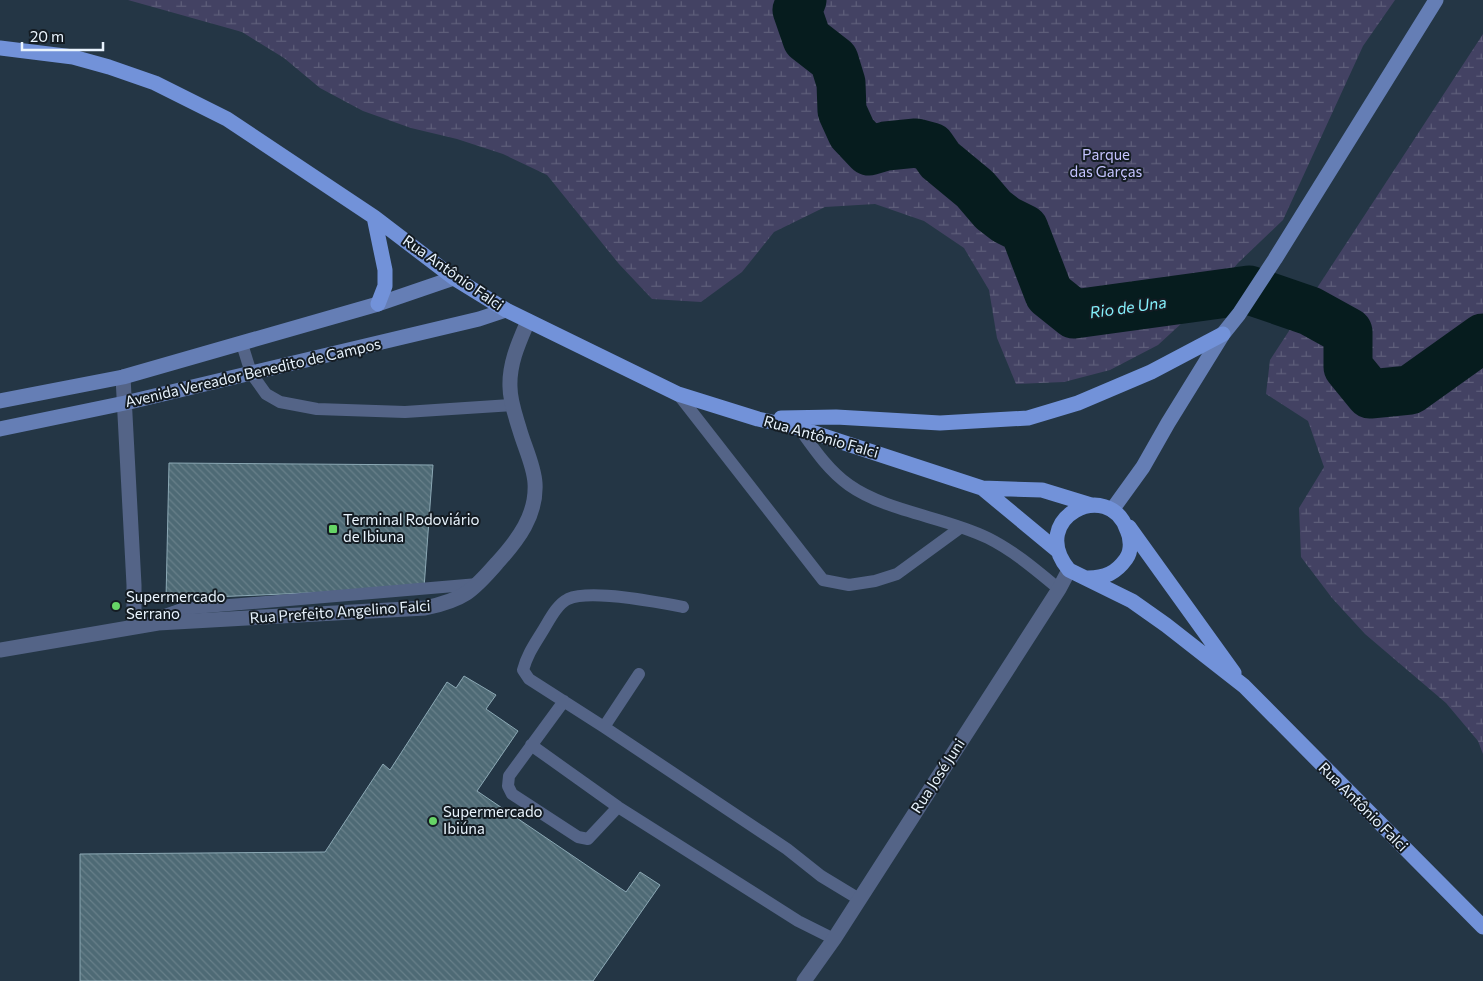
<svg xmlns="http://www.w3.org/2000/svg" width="1483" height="981" viewBox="0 0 1483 981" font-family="Commissioner,sans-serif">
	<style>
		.wetland { fill: url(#wetland-marsh) }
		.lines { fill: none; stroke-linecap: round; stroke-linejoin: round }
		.river { stroke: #061c1e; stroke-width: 49 }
		.building { fill: url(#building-back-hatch); stroke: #8ca9b5 }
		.lane { stroke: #546487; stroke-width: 12 }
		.street { stroke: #546487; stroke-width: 15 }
		.secondary { stroke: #657eb5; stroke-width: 15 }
		.primary { stroke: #7292d9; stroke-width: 15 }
		.poi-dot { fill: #66d466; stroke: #141c23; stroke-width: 2 }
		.labels { text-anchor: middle; stroke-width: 4; stroke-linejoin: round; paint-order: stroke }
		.park-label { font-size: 15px; fill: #c5c4ff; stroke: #141c23 }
		.street-label { font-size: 15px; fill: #e9f4fe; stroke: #141c23 }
		.poi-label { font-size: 15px; fill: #e9f4fe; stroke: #141c23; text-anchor: start }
		.water-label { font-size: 16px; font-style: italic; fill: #84f0fb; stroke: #141c23 }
	</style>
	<defs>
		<pattern id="wetland-marsh" width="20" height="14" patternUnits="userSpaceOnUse" patternTransform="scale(1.25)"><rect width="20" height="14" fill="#434263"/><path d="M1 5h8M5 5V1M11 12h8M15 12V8" fill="none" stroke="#5e5e7a"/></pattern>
		<pattern id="building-back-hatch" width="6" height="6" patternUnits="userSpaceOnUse" patternTransform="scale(1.25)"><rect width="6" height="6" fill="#4e6a75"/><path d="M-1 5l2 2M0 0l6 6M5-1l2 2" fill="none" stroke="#68808a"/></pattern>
	</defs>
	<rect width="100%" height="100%" fill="#243645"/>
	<!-- wetland -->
	<path class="wetland" d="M128,0h1267l-32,46 -80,174 -45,43 -31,37 -49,45 -48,25 -46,12 -48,2 -19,-46 -8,-48 -25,-42 -40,-27 -49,-17 -50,3 -51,25 -32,40 -41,30 -49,-3 -33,-35 -72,-89 -44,-21 -46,-15 -46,-11 -48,-17 -43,-23 -36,-30 -42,-26z
		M1483,34v720l-5,-13 -32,-38 -81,-69 -33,-36 -31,-41 -2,-49 25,-41 -16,-46 -42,-27 4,-34z"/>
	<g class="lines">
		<!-- river -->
		<path class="river" d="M802,0l-5,10 10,29 27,21 7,23 1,28 10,22 17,18 17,-5 30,-3 15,4 9,13 35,29 18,21 13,10 18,9 25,65 25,20 175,-24 61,21 38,21v35l22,27 40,-4 73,-52"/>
	</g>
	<!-- building -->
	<path class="building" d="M169,463l264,2 -9,123 -258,11z
		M464,676l32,19 -10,14 32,22 -41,60 149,101 14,-20 20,13 -67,96h-513v-127l245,-2 58,-88 7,6 57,-88 9,6z"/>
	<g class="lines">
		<!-- lane -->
		<path class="lane" d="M242,344l9,29 15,21 14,8 37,7 88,3 107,-7
			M678,394l145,186 26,5 26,-4 22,-7 63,-46
			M799,428c15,21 29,42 50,57 38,27 97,32 139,53 26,13 48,32 71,51
			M683,607c-26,-5 -92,-18 -115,-8 -12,6 -19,22 -26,33 -8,13 -15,23 -19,38l6,9 75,48 183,122 34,27 38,23
			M158,623l7,-8 17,-6 296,-25
			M564,701l-55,75 -1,10 4,8 66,43 10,2 30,-32
			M604,727l35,-53
			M531,745l87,62 180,114 36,18"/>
		<!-- street -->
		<path class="street" d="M123,377l11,208v41
			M0,650l158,-27 267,-15c38,-8 47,-16 72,-45 21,-23 40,-48 38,-80 -1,-17 -10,-35 -15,-52 -4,-14 -10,-29 -10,-44 -1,-24 9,-45 18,-66
			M804,981l30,-42 225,-350 10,-19"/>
		<!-- secondary -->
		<path class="secondary" d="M0,401l123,-24 255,-73 76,-26
			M0,429l125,-26 354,-84 27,-9
			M1112,510l31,-43 25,-44 55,-89 16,-20 36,-55 161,-259"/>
		<!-- primary -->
		<path class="primary" d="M0,48l73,9 36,10 46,16 72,36 147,98 80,61 52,32 172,84 80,25 41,9 183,60 60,2 49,15
			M374,217l11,53v16l-7,18
			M781,418l55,-1 104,6 88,-5 50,-15 73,-31 72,-38
			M982,488l76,63
			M1129,527l105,146
			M1088,578c17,0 28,-5 38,-19 6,-8 5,-21 1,-29 -18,-53 -101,-12 -58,40l63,31 34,24 78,61 239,241"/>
	</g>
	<!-- markers -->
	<g class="poi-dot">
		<rect x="328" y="524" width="10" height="10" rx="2.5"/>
		<circle cx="116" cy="606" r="5"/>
		<circle cx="433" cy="821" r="5"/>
	</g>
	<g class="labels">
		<!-- park labels -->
		<g class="park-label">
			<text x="1106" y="160">Parque<tspan x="1106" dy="17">das Garças</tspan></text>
		</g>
		<!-- street labels -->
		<g class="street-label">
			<text transform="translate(453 273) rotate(35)" y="5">Rua Antônio Falci</text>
			<text transform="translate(253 373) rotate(-13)" y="5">Avenida Vereador Benedito de Campos</text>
			<text transform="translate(821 437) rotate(16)" y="5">Rua Antônio Falci</text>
			<text transform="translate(340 612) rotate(-4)" y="5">Rua Prefeito Angelino Falci</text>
			<text transform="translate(938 776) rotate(-57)" y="5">Rua José Juni</text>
			<text transform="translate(1363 807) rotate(45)" y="5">Rua Antônio Falci</text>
		</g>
		<!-- poi labels -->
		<g class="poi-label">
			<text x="343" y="525">Terminal Rodoviário<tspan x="343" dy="17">de Ibiuna</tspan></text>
			<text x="126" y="602">Supermercado<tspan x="126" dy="17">Serrano</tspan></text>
			<text x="443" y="817">Supermercado<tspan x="443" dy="17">Ibiúna</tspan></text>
		</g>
		<!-- water labels -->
		<g class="water-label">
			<text transform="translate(1128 307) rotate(-8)" y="6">Rio de Una</text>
		</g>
	</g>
	<!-- scale -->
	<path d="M22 42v8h81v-8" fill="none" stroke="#e9f4fe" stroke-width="2.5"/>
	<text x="30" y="42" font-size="15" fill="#e9f4fe" stroke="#141c23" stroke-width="4" paint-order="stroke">20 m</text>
</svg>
